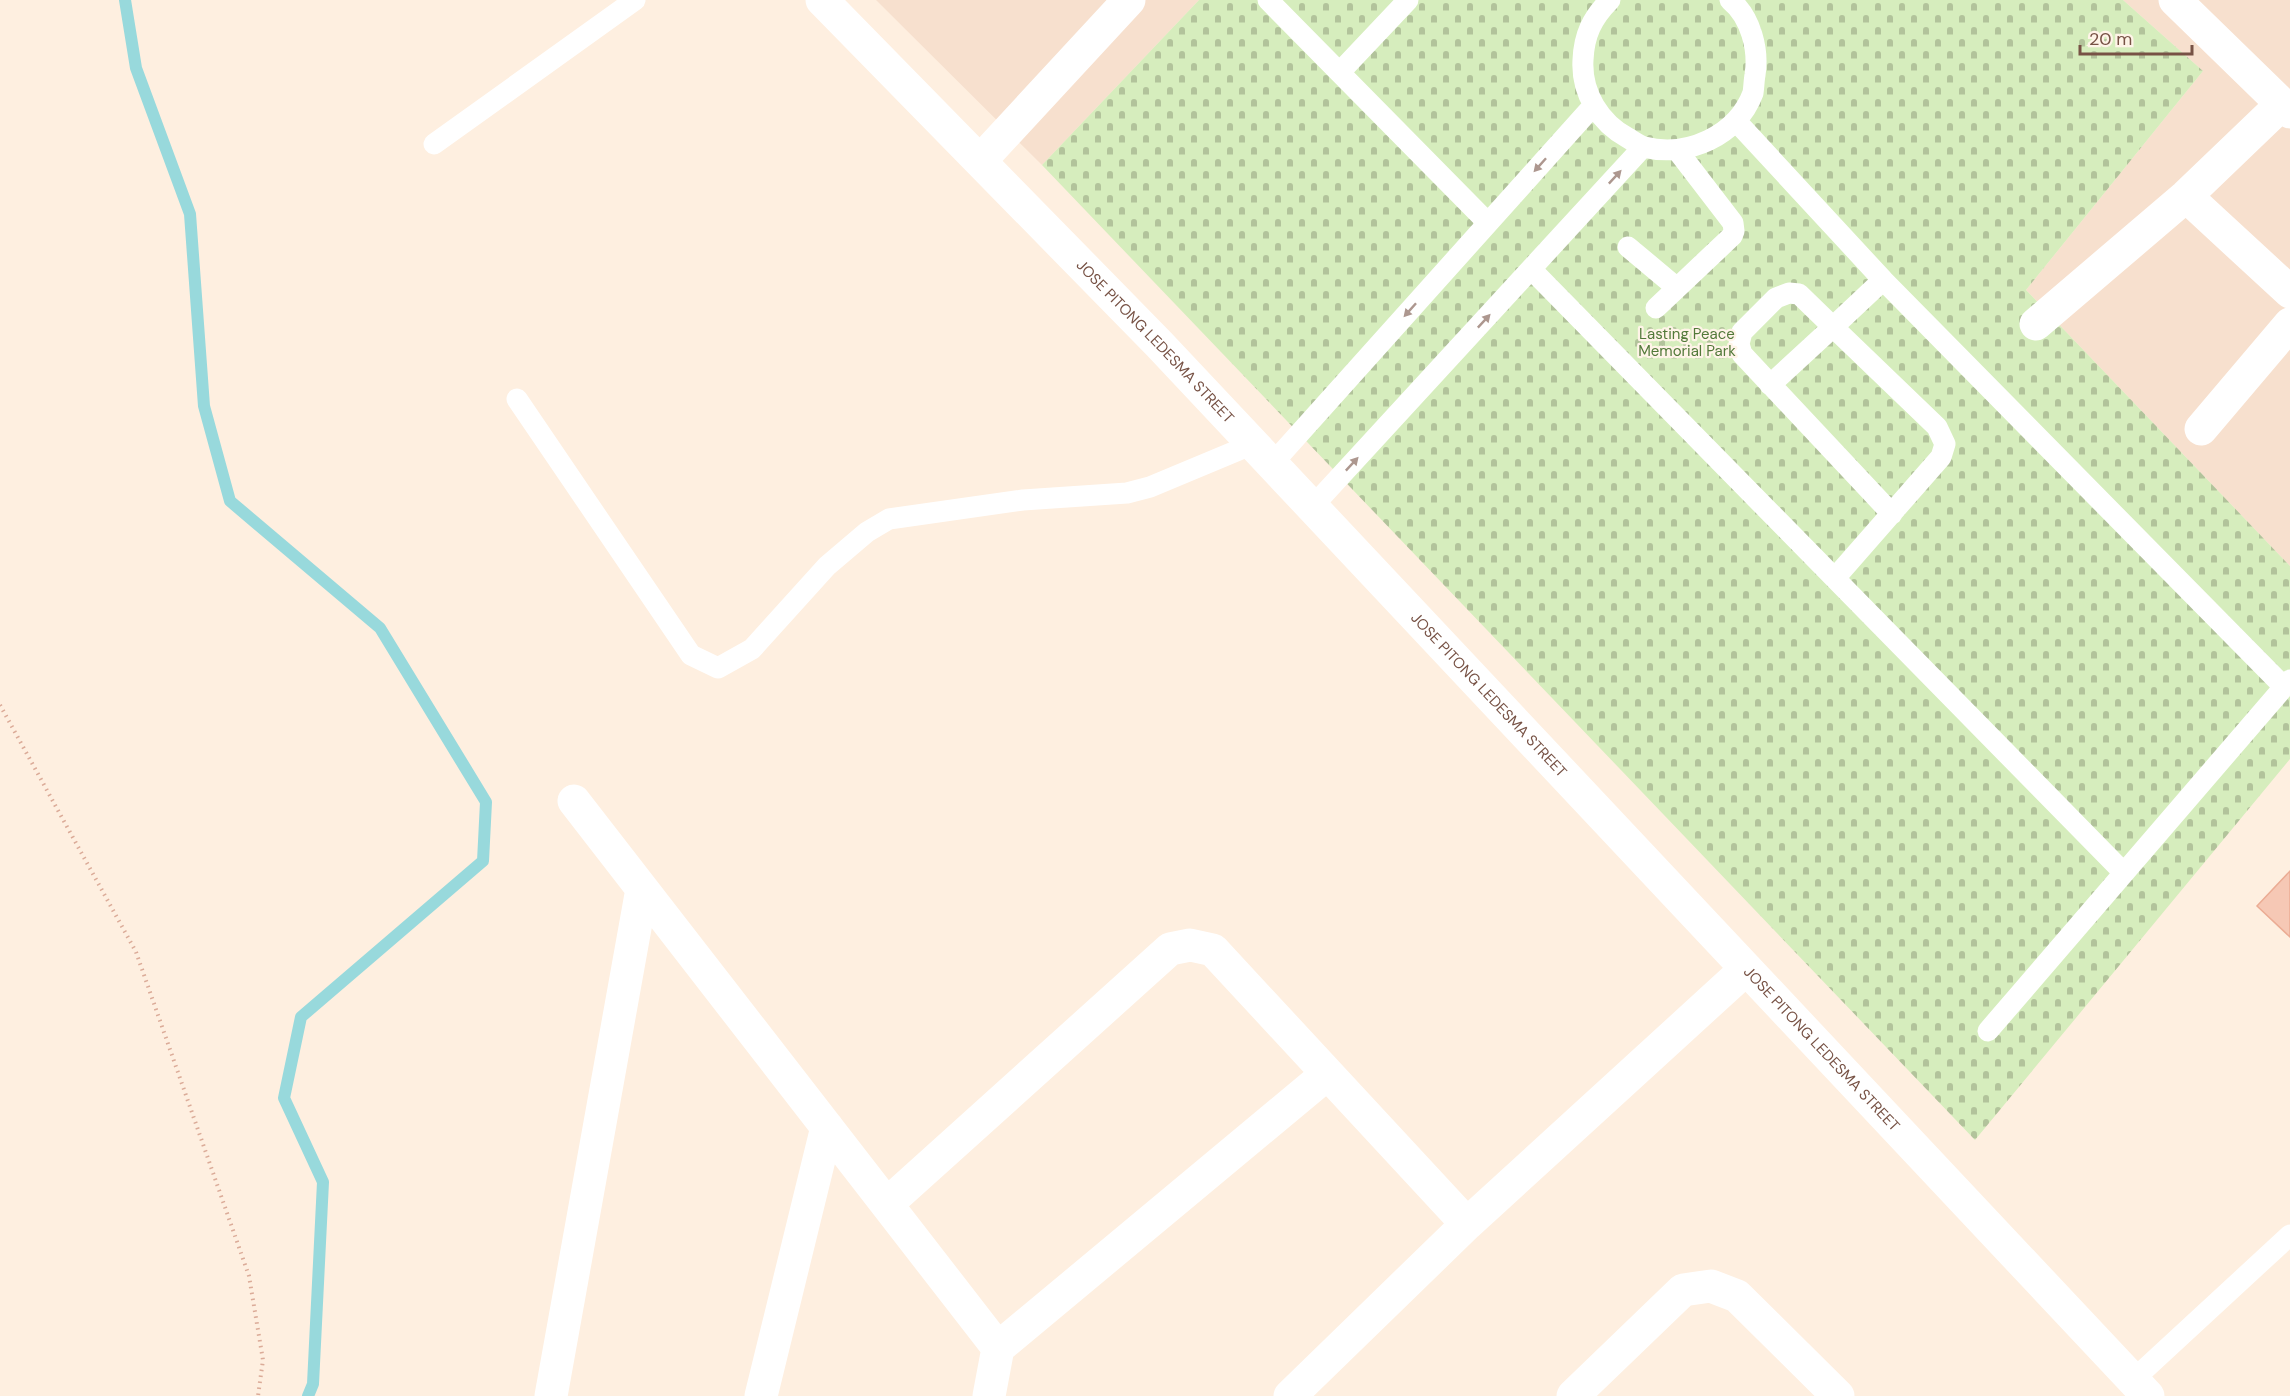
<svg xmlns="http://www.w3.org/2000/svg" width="2290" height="1396" viewBox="0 0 2290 1396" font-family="'DM Sans',sans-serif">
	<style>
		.residential { fill: #f7e0ce }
		.cemetery { fill: url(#cemetery-stones) }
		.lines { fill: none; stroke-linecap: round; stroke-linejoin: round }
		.stream { stroke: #98d9dc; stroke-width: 12 }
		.building { fill: #f6c8b5; stroke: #ebac94; stroke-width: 1.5 }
		.path { stroke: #dbab98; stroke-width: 4; stroke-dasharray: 1.5 4.5; stroke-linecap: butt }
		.service { stroke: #fff; stroke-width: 21 }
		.minor { stroke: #fff; stroke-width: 33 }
		.secondary { stroke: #fff; stroke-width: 33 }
		.oneway { fill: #ad978f }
		.labels { text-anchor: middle; stroke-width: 4.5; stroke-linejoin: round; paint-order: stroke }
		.park-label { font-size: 15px; fill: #527939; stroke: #fff4e8 }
		.street-label { font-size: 15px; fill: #775245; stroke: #fff4e8 }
	</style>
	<defs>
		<pattern id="cemetery-stones" width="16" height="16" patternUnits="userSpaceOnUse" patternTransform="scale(1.5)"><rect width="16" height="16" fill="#d6edbd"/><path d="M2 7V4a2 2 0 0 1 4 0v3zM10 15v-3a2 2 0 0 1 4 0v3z" fill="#b2c39b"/></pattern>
	</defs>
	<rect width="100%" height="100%" fill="#feefe0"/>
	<!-- residential -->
	<path class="residential" d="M876,0h323l-157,165z
		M2123,0h167v566l-264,-276 177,-219z"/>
	<!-- cemetery -->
	<path class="cemetery" d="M1199,0h924l80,71 -177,219 264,276v193l-315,381 -933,-975z"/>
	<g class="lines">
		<!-- stream -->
		<path class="stream" d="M125,0l11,68 54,146 14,192 26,95 150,127 106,174 -3,59 -182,156 -17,81 39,84 -10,202 -5,12"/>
	</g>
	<!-- building -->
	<path class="building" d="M2290,871v66l-33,-31z"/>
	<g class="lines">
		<!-- path -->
		<path class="path" d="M0,705l136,247 113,324 14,84 -5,36"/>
		<!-- service -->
		<path class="service" d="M1268,0l220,223
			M1610,0c-18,18 -26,35 -27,60 -2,33 17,63 45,78 5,3 11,7 16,9 43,11 93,-11 109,-54 1,-6 1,-13 2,-18 4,-25 -4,-58 -25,-75
			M1340,72l68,-72
			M1736,121l147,159 401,407
			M434,144l201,-144
			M1628,247l49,41
			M1531,269l593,604
			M1656,308l76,-72 2,-5 -1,-8 -56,-73
			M1770,385l63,-58 -34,-33 -10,-1 -13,5 -34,34 -3,12 3,10 150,160
			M517,399l174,256 27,13 34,-19 75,-83 40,-34 22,-13 134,-19 104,-7 23,-6 103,-43
			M1272,464l321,-358
			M1312,507l331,-360
			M1835,578l106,-121 4,-13 -8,-17 -104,-100 50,-47
			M1988,1031l302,-351
			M2133,1380l157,-145"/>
		<!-- minor -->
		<path class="minor" d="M2175,0l115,112
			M981,160l148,-160
			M2186,196l104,96
			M2036,324l150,-128 96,-92
			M2201,429l89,-105
			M574,801l424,547
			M887,1204l283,-255 20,-4 23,5 254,274
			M551,1396l91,-507
			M761,1396l66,-269
			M989,1396l9,-48 329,-274
			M1290,1396l177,-172 279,-255
			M1573,1396l110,-106 28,-4 26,10 101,100"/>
		<!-- secondary -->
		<path class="secondary" id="s1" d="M822,0l337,344 989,1052"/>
	</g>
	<!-- one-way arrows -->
	<defs><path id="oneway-solid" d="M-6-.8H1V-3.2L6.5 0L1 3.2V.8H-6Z" transform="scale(1.5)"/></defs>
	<g class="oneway">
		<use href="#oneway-solid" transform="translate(1540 165) rotate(132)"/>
		<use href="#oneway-solid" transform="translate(1615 177) rotate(-47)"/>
		<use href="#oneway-solid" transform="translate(1410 310) rotate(132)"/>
		<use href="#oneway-solid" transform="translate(1484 321) rotate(-47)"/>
		<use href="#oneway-solid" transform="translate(1352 464) rotate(-47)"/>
	</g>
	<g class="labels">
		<!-- park labels -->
		<g class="park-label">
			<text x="1687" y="339">Lasting Peace<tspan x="1687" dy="17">Memorial Park</tspan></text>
		</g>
		<!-- street labels -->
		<g class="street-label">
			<text dy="5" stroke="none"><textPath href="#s1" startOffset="477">JOSE PITONG LEDESMA STREET</textPath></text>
			<text dy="5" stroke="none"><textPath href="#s1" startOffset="963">JOSE PITONG LEDESMA STREET</textPath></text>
			<text dy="5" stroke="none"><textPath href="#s1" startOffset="1449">JOSE PITONG LEDESMA STREET</textPath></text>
		</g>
	</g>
	<!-- scale -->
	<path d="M2080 45v9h112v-9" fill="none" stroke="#775245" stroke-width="3"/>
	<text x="2089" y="45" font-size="18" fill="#775245" stroke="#fff4e8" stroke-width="4.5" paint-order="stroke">20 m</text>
</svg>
